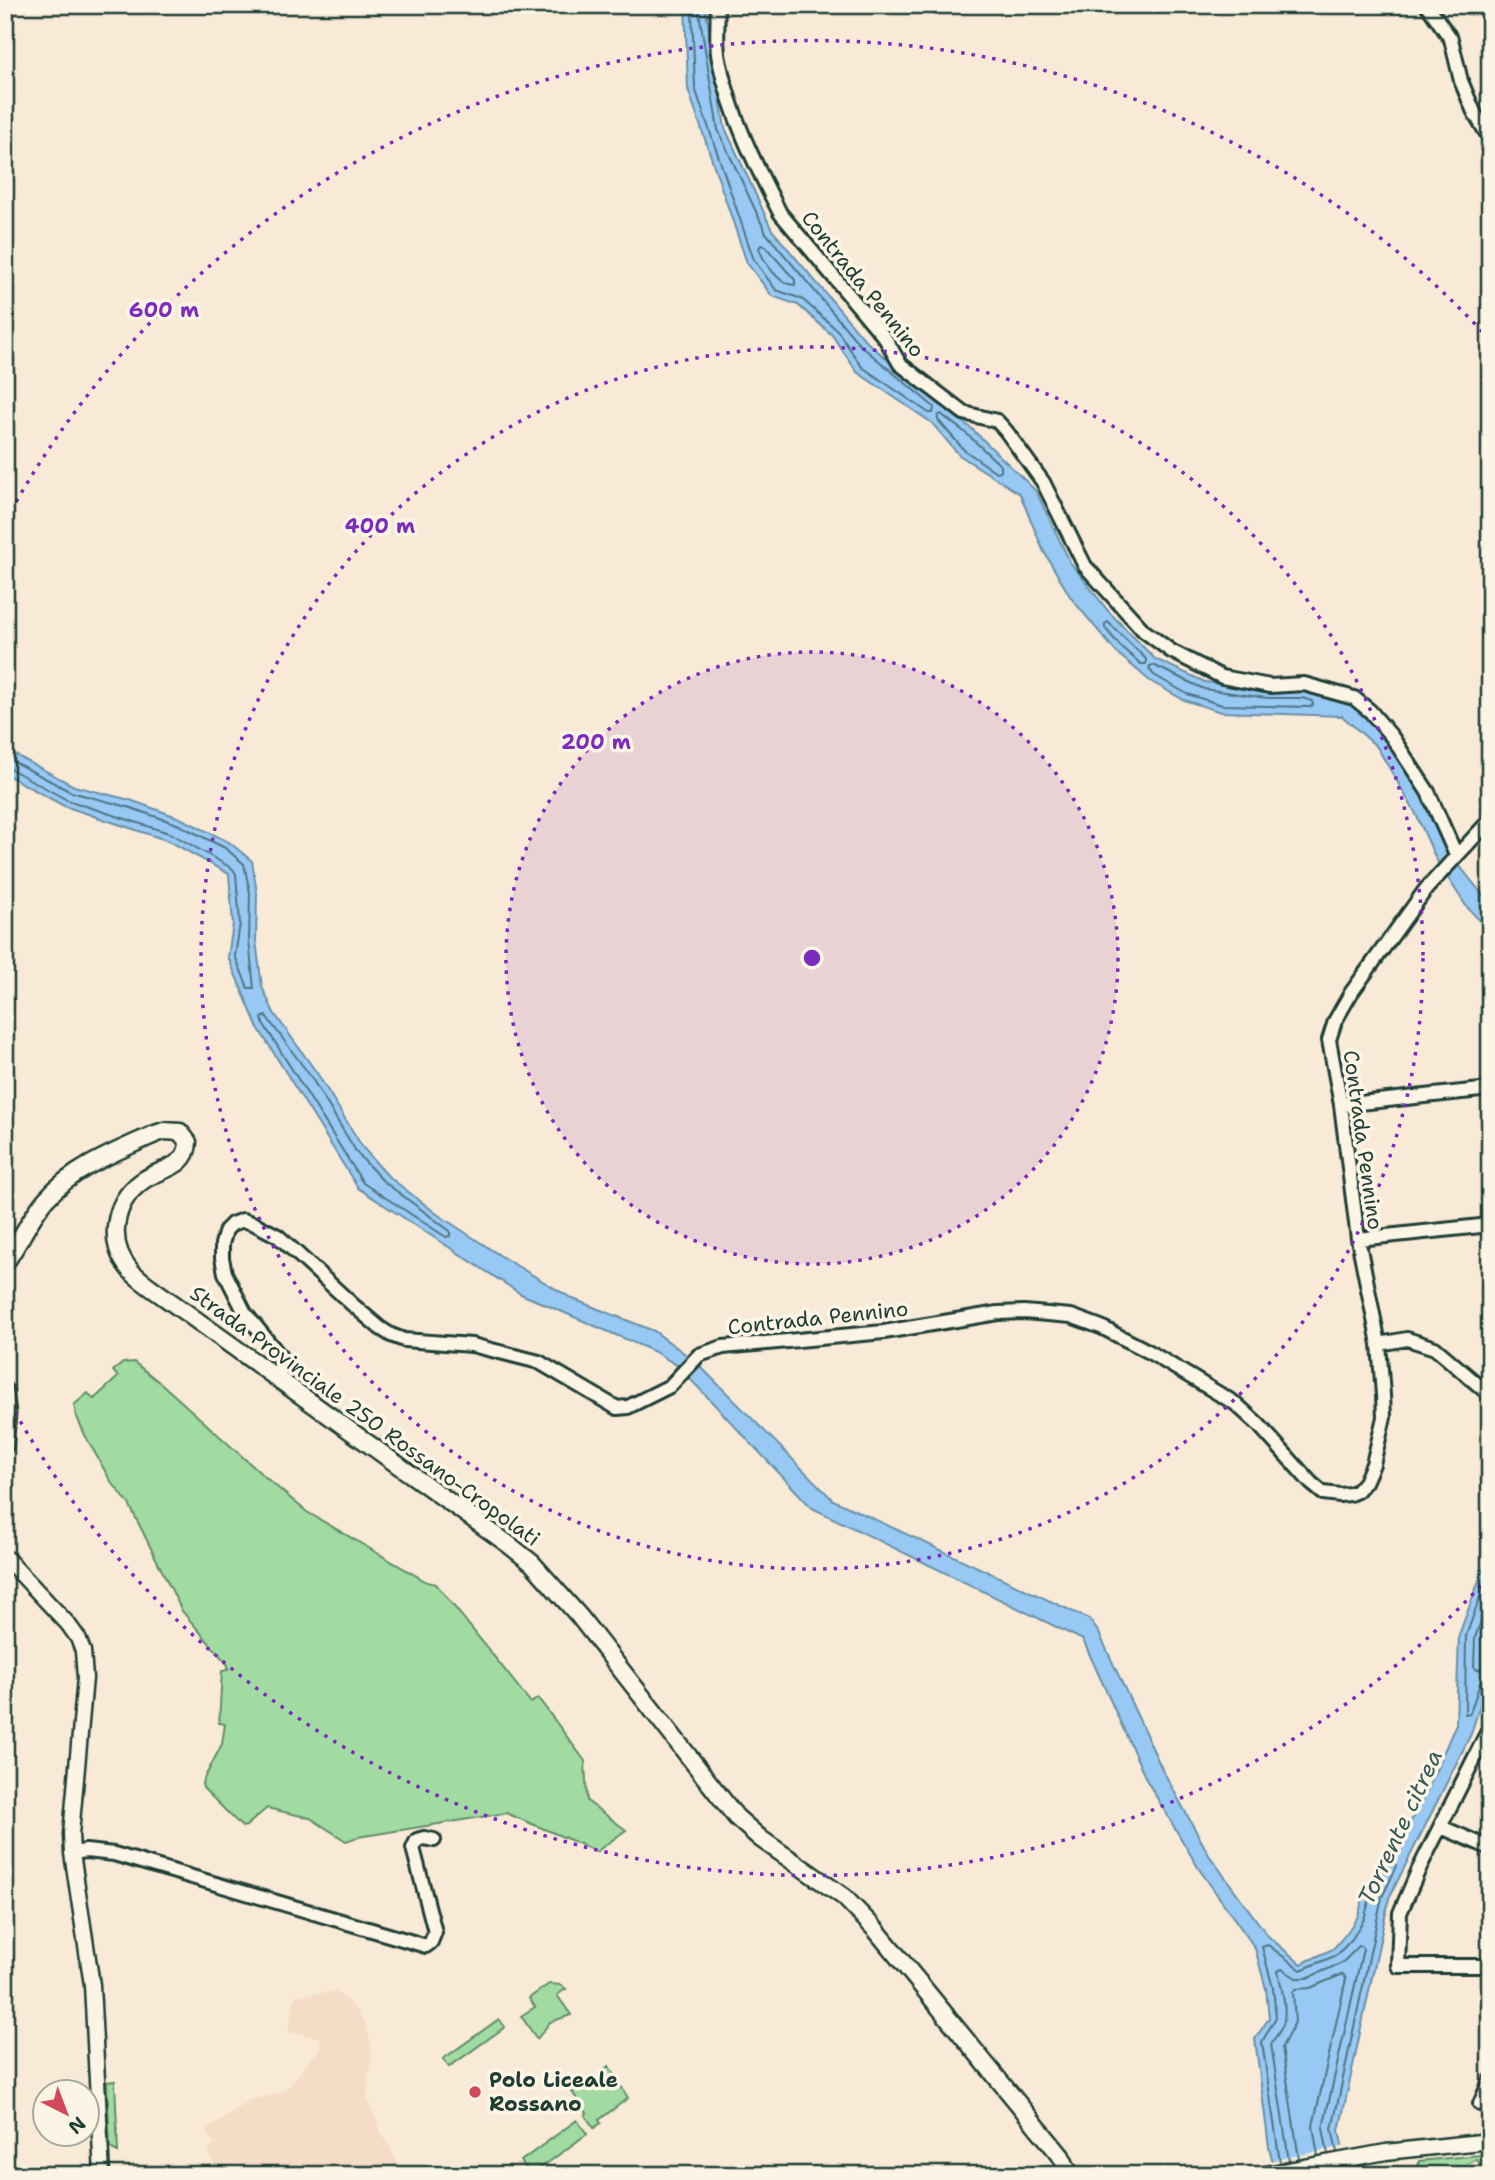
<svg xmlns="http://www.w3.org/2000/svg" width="1495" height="2180" viewBox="0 0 1495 2180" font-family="'Shantell Sans',sans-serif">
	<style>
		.built { fill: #f5dcc6 }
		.green { fill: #a1dba1; stroke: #608c6a; stroke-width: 2 }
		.water { fill: #98c8f4; stroke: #6890a7; stroke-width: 2 }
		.pier { fill: #f9ead7 }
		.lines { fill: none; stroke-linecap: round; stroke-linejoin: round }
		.shore { stroke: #4f7581; stroke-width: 2 }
		.minor-casing { stroke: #1f3d34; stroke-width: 18 }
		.tertiary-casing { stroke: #1f3d34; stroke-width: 19 }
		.secondary-casing { stroke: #1f3d34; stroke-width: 21 }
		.minor { stroke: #fcf5e5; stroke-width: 12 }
		.tertiary { stroke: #fcf5e5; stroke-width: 14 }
		.secondary { stroke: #fcf5e5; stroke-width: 16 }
		.ring { fill: none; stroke: #7b2cbf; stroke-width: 3.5; stroke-dasharray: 3.5 7 }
		.poi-dot { fill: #d1495b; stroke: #fcf5e5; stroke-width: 2.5 }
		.labels { text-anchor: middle; stroke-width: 7; stroke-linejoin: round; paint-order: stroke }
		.street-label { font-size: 21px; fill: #1f3d34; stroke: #fcf5e5 }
		.poi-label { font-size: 21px; font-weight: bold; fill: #1f3d34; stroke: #fcf5e5; text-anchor: start }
		.water-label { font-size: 23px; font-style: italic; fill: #37595a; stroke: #fcf5e5 }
		.centre { fill: #7b2cbf; stroke: #fcf5e5; stroke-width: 3.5 }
		.ring-label { font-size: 21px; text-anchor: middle; font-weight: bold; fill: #7b2cbf; stroke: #fcf5e5; stroke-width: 7; stroke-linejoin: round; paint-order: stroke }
	</style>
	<rect width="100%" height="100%" fill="#f9ead7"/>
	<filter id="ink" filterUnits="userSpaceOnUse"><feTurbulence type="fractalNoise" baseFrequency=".0143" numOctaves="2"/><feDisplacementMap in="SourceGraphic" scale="14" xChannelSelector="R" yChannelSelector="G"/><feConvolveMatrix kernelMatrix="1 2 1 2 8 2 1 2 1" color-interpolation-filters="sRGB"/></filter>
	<g filter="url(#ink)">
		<!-- built -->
		<path class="built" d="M336,1992l12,9 9,11 8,11 4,13 3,17 -5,36 1,11 12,30 24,45h-178l-16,-16 -1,-9 6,-5 -10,-14 44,-31 29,-6 11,-8 31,-38 1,-10 -33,-6 7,-37z"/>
		<!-- green -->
		<path class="green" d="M134,1362l30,24 101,91 42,35 120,70 9,2 95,119 7,-5 47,63 2,40 39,29 -30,22 -16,-8 -74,-31 -148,24 -12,4 -36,-23 -43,-10 -21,18 -4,1 -39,-39 -1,-5 20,-39 3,-20 -6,-1 3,-52 6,-1v-5l-46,-54 -53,-107 -19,-24 -25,-45 -9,-20 -2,-10 14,-12 6,6 24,-22 -5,-6 10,-8z
			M549,1984l12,1 5,4 -9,6 14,20 -21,7 -13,17 -16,-23 14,-9 -6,-9z
			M499,2019l6,8 -56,40 -6,-8z
			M609,2066l19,32 -29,22 2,3 -7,5 -9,-13 2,-2 -15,-21c13,-9 26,1 31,-22z
			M115,2081l3,71 -8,-4 -3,-66z
			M577,2120l10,14 -56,41 -10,-14z
			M1490,2154v16h-5l-9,-11 -21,13 -1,3h-37l2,-14z"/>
		<!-- water -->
		<path class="water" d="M685,5h20l20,123 47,102 94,111 52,45 54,43 64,62 34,71 39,50 46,47 50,23 62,9h36l54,15 46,58 23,35 33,66 31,39v28l-24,-26 -29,-45 -22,-49 -38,-65 -35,-31 -121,-4 -37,-12 -34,-19 -34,-29 -45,-54 -28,-48 -23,-56 -61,-39 -27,-32 -75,-51 -25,-37 -34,-30 -26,-9 -25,-33 -59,-174z
			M5,742l3,9 66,35 56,14 50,18 49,24 23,19 5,32 -1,48 6,46 12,26 43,60 46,75 25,28 49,38 70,46 66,39 81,32 42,31 137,138 256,119 10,14 63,136 47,86 59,81 33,28 32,-15 13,-15 12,-18 9,-31 38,-53 21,-39 30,-69 3,-89 31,-85v123l-19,61 -82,164 -50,233 10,44h-73l-7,-28 -14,-108 14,-21 -3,-29 -11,-41 -56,-79 -52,-88 -64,-141 -271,-132 -134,-142 -25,-15 -132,-57 -163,-106 -101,-162 -29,-69 5,-33 -4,-50 -60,-33 -105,-35 -59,-32z"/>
		<!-- pier -->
		<path class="pier" d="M1346,2146l6,24 -25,5h-55l-3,-14z"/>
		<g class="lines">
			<!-- shore -->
			<path class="shore" d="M694,9l5,3 19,118 48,103 94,112 74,62 -1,6h-4l-67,-46 -25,-37 -35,-31 -26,-9 -22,-30 -59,-172 -3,-76z
				M761,245l4,1 30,34v5c-16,0 -31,-22 -36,-37z
				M941,414l26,20 34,32v5l-5,1 -32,-22 -26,-30v-4z
				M1108,622l38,37v5h-5l-20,-17 -16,-19v-4z
				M1153,665l51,24 63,9h35l10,3 1,4 -3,2 -88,-2 -35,-11 -33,-19 -5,-6 1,-3z
				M5,757l66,35 57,15 49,17 48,24 19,16 6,29 -1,48 5,47h-6l-13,-32 5,-32 -4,-50 -3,-5 -61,-35 -105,-34 -56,-31 -6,-1
				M266,1016l45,61 46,76 26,28 67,50v5l-4,1 -83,-54 -100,-160 -1,-5z
				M1490,1569l-24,67 -1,78 5,-1 11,-33 3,-3 6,-1
				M1490,1595l-15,43 -1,29 3,3 13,-3
				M1299,2159l-17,-112 13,-25 -2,-30 3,-3 14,-1 33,-14 3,5 -33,147 5,30
				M1289,2161l-18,-117c4,-7 10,-13 12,-20 5,-13 -2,-39 -5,-53l4,-2 14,9h11l35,-15 18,-18 3,4 -40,179 5,26
				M1280,2163l-18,-121 14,-25 -3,-29 -11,-41 6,-2 33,25 36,-15 15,-16 12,-20 9,-31 17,-25 4,-1 3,4 -15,31 -50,232 5,23"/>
			<defs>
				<path id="minor" d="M717,5c2,18 -2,37 2,55 11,54 36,104 61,153l105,125 15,26 64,49 33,8 9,10 37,51 42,84 59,65 27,20 51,26 48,9 34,-2 50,14 16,13 22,26 36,55 28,63
					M1427,5l24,34 10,42 13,31 16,27
					M1341,1105l149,-16
					M1358,1239l132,-14
					M1379,1344l28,-5 28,9 55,47
					M279,1374l2,-12 -2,-7 -34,-42 -20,-40 -3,-15v-14l4,-14 6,-6 11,-4 12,4 23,12 75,69 27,23 11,7 13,5 68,5 67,17 78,46 11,-1 42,-21 29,-31 24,-8 161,-15 114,-19 26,-1 47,4 30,11 45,23 90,54 23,21 52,58 12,10 17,2 10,-1 7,-3 8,-9 8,-18 11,-47 -1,-22 -4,-51 -21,-105 -17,-134 -12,-65 6,-19 16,-28 75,-104 64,-69
					M1490,1727l-71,142 -19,44 -2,53h92
					M1441,1827l49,21
					M72,1853l14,-2 28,3 312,92 5,-4 4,-10 -22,-84 4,-8 7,-2 10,2
					M1480,2104l10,-23"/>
				<path id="tertiary" d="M5,1390l3,24 -3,32
					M5,1557l63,67 10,14 5,13 2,27 -14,156 1,19 20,132 10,190
					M1261,2175l125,-23 104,-11"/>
				<path id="secondary" d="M5,1263c15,-21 25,-46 42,-65 28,-31 71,-47 108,-64l9,-3 16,1 8,10c-1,28 -30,26 -47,40 -28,21 -34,61 -11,88 8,9 20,17 30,24l348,250 24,19 47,53 157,201 25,22 83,58 32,33 185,226 9,19"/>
			</defs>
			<!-- minor casing -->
			<use href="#minor" class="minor-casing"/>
			<!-- tertiary casing -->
			<use href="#tertiary" class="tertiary-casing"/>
			<!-- secondary casing -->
			<use href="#secondary" class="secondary-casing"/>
			<!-- minor -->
			<use href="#minor" class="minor"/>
			<!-- tertiary -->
			<use href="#tertiary" class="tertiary"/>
			<!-- secondary -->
			<use href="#secondary" class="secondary"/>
		</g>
	</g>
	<!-- distance rings -->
	<circle cx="812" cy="958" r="306" fill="#7b2cbf" fill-opacity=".12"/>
	<g class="ring">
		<circle cx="812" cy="958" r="306"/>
		<circle cx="812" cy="958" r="611"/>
		<path d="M1488 1578A917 917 0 0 1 6 1396M6 520A917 917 0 0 1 1488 338"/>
	</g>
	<!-- markers -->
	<circle class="poi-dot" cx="475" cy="2092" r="7"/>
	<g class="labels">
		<!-- street labels -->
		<g class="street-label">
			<text transform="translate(863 284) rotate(51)" y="7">Contrada Pennino</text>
			<text transform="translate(1363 1140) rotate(82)" y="7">Contrada Pennino</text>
			<text transform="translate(818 1318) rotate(-6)" y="7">Contrada Pennino</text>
			<text transform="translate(365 1416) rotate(36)" y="7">Strada Provinciale 250 Rossano-Cropolati</text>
		</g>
		<!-- poi labels -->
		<g class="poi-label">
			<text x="489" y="2087">Polo Liceale<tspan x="489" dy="24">Rossano</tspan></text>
		</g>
		<!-- water labels -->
		<g class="water-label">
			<text transform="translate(1400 1827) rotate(-65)" y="8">Torrente citrea</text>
		</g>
	</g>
	<circle cx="812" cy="958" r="10" class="centre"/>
	<g class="ring-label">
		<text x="164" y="317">600 m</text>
		<text x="380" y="533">400 m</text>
		<text x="596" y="749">200 m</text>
	</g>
	<!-- margin -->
	<rect width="1495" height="2180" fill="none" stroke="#fcf5e5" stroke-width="28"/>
	<rect x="14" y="14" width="1467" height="2152" fill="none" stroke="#1f3d34" stroke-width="2.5" filter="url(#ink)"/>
	<!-- north arrow -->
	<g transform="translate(66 2113) rotate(138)"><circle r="33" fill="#fcf5e5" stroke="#a4ab9e" stroke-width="2"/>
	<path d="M0-5L12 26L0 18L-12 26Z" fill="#d1495b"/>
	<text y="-10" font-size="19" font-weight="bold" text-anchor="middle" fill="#1f3d34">N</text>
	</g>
</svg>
